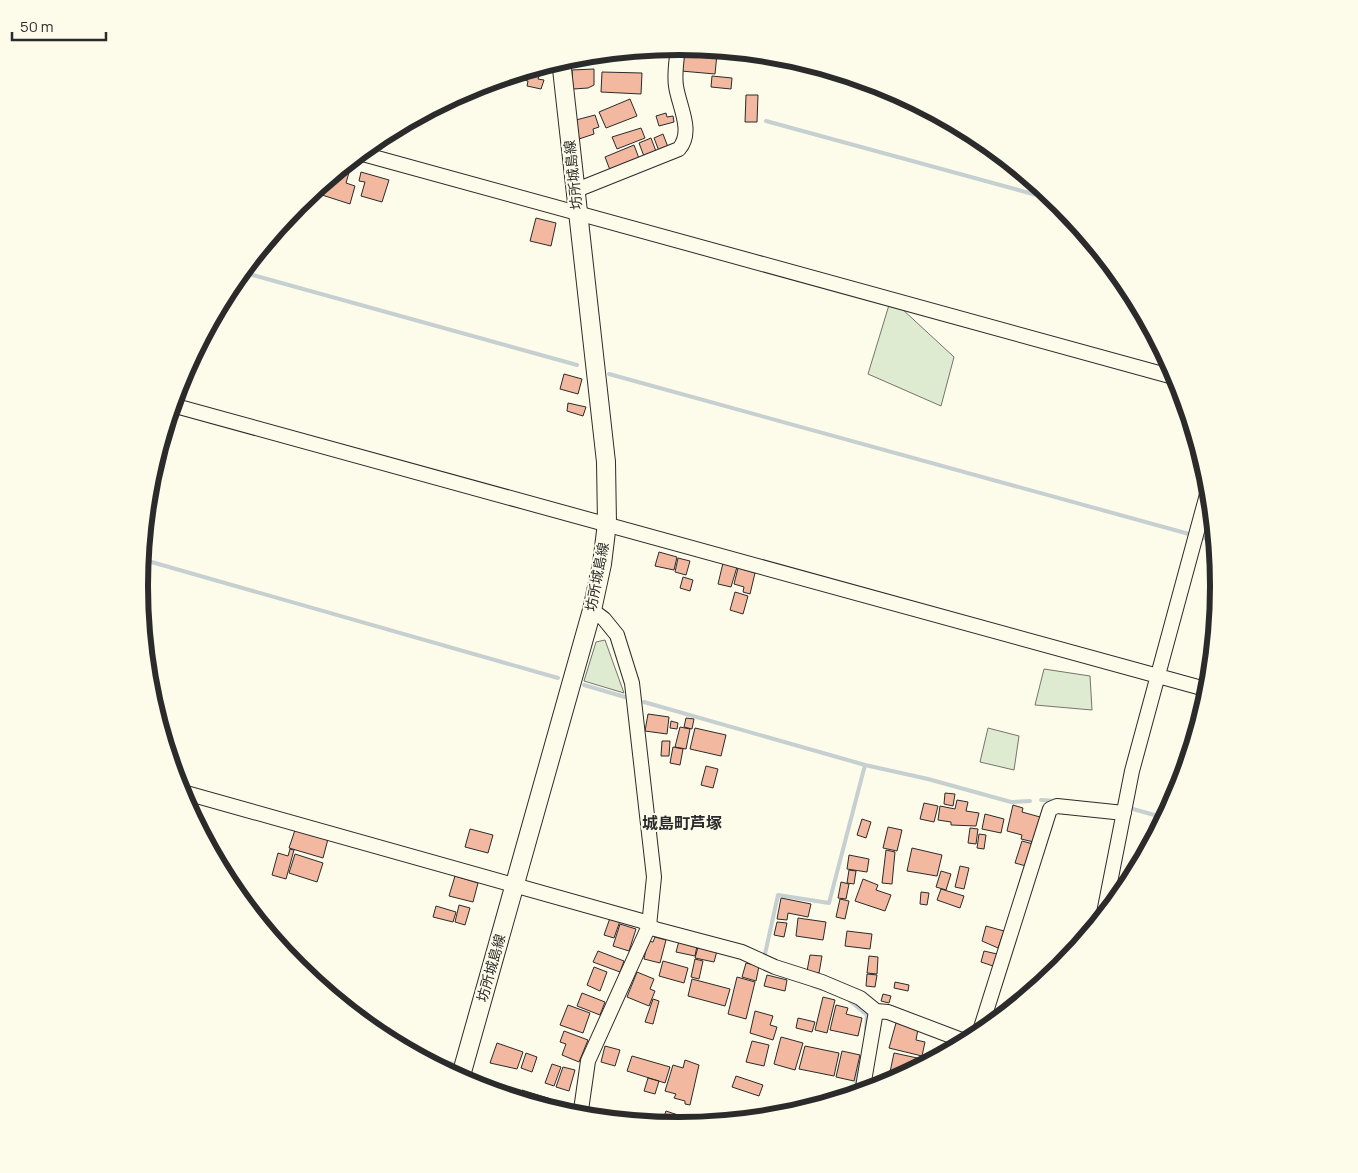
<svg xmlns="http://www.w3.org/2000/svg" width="1358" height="1173" viewBox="0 0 1358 1173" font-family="Manrope,'Noto Sans JP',sans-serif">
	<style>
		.green { fill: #deebd1; stroke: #74746e }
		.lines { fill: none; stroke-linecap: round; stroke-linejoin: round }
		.stream { stroke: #c7d0d0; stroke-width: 4 }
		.building { fill: #f2b8a0; stroke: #2b2b2b }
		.minor-casing { stroke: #2b2b2b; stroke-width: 16 }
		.major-casing { stroke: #2b2b2b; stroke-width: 20 }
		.minor { stroke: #fdfbea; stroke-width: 14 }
		.major { stroke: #fdfbea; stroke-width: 18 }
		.labels { text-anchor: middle; stroke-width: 4; stroke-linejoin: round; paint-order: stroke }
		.street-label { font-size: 14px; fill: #2b2b2b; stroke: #fdfbea }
		.quarter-label { font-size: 16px; font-weight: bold; fill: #2b2b2b; stroke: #fdfbea }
		.rim { fill: none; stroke: #2b2b2b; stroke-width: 6 }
	</style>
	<rect width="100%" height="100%" fill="#fdfbea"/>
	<!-- green -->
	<path class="green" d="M889,305l12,3 53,49 -13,49 -73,-32z
		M605,640l19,53 -40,-12 12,-39z
		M1044,669l46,7 2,34 -57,-5z
		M988,728l31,8 -5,34 -34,-8z"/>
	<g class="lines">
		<!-- stream -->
		<path class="stream" d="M766,121l289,79
			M242,272l335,93
			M609,374l580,160
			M1203,538l12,3
			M141,559l417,119
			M584,685l41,12
			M644,702l221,63 63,14 83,23 19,-1
			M1041,800l16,1
			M1133,809l32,9
			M765,954l13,-59 51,8 36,-138
			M813,986l8,3
			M850,1001l17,14 -1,15
			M408,1051l45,13
			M856,1082l5,-21
			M853,1095l1,-3"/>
	</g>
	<!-- building -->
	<path class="building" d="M683,51l34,3 -2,20 -34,-3z
		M541,67l-3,12 6,1 -3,9 -14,-3 1,-5 -19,-5z
		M594,69v16l-6,3 -15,1 -1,-19z
		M602,72l40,1 -1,21 -40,-2z
		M712,76l20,2 -1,11 -20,-2z
		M746,95h12l-1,27h-12z
		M630,99l7,17 -31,12 -7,-16z
		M666,113l1,4 6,-1 1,6 -15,4 -3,-10z
		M595,115l4,12 -6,2 1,5 -15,5 -3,-19z
		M641,128l4,10 -28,11 -5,-12z
		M663,134l5,13 -9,4 -5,-13z
		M651,138l6,16 -12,5 -6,-16z
		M634,145l6,16 -30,9 -5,-13z
		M353,158l-7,25 9,3 -5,18 -28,-9 4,-14z
		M361,172l28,8 -7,22 -21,-6 4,-14 -6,-1z
		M536,218l20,5 -5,23 -21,-5z
		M564,374l18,5 -4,15 -18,-5z
		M568,403l18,4 -3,9 -16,-5z
		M659,552l18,5 -3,13 -19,-4z
		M678,558l12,3 -4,14 -11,-3z
		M723,563l14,4 -6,20 -13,-3z
		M738,568l17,5 -5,21 -7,-2 1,-5 -10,-3z
		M683,577l10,3 -3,11 -10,-3z
		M735,592l13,4 -5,18 -13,-4z
		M648,714l21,3 -2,17 -22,-3z
		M686,718l8,1 -2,10 -8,-2z
		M671,721l7,2 -1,6 -7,-1z
		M680,727l10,2 -4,20 -11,-2z
		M695,728l31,7 -5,21 -31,-7z
		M662,741h8l-1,15h-8z
		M673,747l10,2 -3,16 -10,-2z
		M706,766l12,3 -5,19 -12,-3z
		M945,793l10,1 -2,12 -9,-2z
		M957,800l11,2 -2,9 13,2 -3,13 -25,-1v-3l-13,-2 2,-14 15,3z
		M924,803l14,3 -4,16 -14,-3z
		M1013,805l10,3 -1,4 18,5 -6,25 -13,-3 1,-4 -15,-4z
		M985,814l19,5 -3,14 -19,-4z
		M862,819l9,3 -5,16 -9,-3z
		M888,827l14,3 -5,21 -14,-3z
		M970,828l8,1 -2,15 -8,-1z
		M470,829l23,6 -5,18 -23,-6z
		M295,830l33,9 -5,19 -34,-10z
		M979,834l7,1 -2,14 -7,-1z
		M1022,841l11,3 -7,22 -11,-3z
		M912,848l30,7 -5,21 -30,-5z
		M290,849l4,1 -8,29 -14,-4 6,-22 10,3z
		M886,850l9,2 -3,32 -10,-1z
		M295,854l28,9 -6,19 -28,-9z
		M849,855l20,4 -2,13 -20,-3z
		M960,866l9,2 -5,21 -9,-2z
		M849,870l7,1 -2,13 -7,-1z
		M941,871l10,3 -5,16 -10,-3z
		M455,876l23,7 -5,19 -24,-6z
		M863,879l15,6 -2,5 15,5 -6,16 -30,-10z
		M841,882l8,2 -3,15 -8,-1z
		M941,889l23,7 -4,12 -23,-8z
		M921,892l8,1 -2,12 -7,-1z
		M781,898l30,6 -3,13 -20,-4 -1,7 -10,-1z
		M840,899l9,2 -4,18 -9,-2z
		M459,905l11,3 -5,17 -10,-3z
		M436,906l20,6 -3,10 -20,-5z
		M610,918l10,3 -6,17 -10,-3z
		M798,918l28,4 -3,18 -27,-4z
		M777,922l10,1 -3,14 -10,-2z
		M620,924l16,5 -7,22 -16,-5z
		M986,926l18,5 -6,17 -16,-7z
		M847,931l25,3 -2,15 -25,-3z
		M655,937l11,3 -6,23 -16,-4 4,-18 5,1z
		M679,941l18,5 -2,10 -19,-4z
		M698,947l19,4 -3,11 -19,-4z
		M598,951l26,10 -4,11 -27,-10z
		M984,951l13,3 -4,12 -12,-4z
		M810,955l12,1 -3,17 -12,-2z
		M869,956l9,1 -1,17 -10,-1z
		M695,959l8,2 -4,18 -8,-2z
		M663,961l25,7 -4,15 -25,-7z
		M746,963l13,3 -3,15 -14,-4z
		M594,967l13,5 -7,19 -13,-6z
		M637,972l17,7 -4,10 5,2 -6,15 -22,-9z
		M867,974l10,1 -2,12 -9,-1z
		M767,975l20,5 -2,11 -21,-5z
		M737,977l18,5 -9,37 -18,-5z
		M692,979l38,10 -5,17 -37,-10z
		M895,982l14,3 -1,6 -14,-3z
		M582,993l23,9 -5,13 -23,-9z
		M883,994l8,2 -2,7 -8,-2z
		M823,997l12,3 -8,33 -12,-3z
		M653,999l6,2 -6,23 -8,-2z
		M568,1005l22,8 -7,20 -23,-8z
		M836,1005l12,3 -2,6 16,4 -4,18 -28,-6z
		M755,1011l18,5 -3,9 7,2 -4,13 -23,-7z
		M798,1018l17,4 -3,10 -16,-4z
		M896,1023l22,6 -2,11 9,2 -3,14 -33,-8z
		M564,1031l24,9 -9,22 -17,-7 4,-11 -6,-2z
		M781,1037l22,6 -8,27 -21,-6z
		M752,1041l17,4 -5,21 -18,-4z
		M497,1043l26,9 -6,17 -27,-6z
		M605,1046l15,4 -5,16 -14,-4z
		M805,1046l34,7 -5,23 -35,-7z
		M842,1051l18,4 -6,26 -18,-4z
		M526,1053l11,4 -5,15 -11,-4z
		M894,1053l28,6 -1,8 -16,8 -15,-3z
		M632,1056l38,11 -5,16 -38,-12z
		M685,1060l14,5 -9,40 -5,-1v-3l-11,-3 2,-4 -11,-3 8,-26 10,3z
		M552,1064l9,3 -7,19 -9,-3z
		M563,1067l12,3 -6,21 -13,-4z
		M736,1076l27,9 -4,11 -27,-9z
		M648,1078l11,3 -4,13 -11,-3z
		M522,1090l29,9 -3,10 -29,-10z
		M780,1106l15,6 -1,1 -17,3z
		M666,1111l18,6 -3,10 -19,-5z"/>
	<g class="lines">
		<defs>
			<path id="minor" d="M359,153l818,225
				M574,191l105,-42c15,-18 0,-42 -3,-63 -2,-13 1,-27 2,-40
				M172,405l1037,285
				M179,791l463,130 13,8 87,23 33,15 47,15 38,16 16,13 12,1 79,30
				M1103,918l29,-147 77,-284
				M978,1037l72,-228 7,-3 67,7
				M862,1093l14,-82
				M580,1117l8,-56 61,-135 5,-49 -22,-194 -15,-48 -13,-16 -12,-9"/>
			<path id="major" d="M460,1079l132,-469 10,-46 5,-41 -1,-61 -45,-402"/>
		</defs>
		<!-- minor casing -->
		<use href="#minor" class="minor-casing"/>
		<!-- major casing -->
		<use href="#major" class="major-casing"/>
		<!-- minor -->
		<use href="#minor" class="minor"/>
		<!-- major -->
		<use href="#major" class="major"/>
	</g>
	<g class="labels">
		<!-- street labels -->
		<g class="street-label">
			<text transform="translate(573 175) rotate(-96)" y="5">坊所城島線</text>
			<text transform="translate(597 577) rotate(-79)" y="5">坊所城島線</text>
			<text transform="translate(491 968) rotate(-74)" y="5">坊所城島線</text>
		</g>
		<!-- quarter labels -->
		<g class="quarter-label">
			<text x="682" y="829">城島町芦塚</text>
		</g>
	</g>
	<!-- crop -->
	<path d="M0 0H1358V1173H0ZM148 586a531 531 0 1 1 1062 0a531 531 0 1 1-1062 0Z" fill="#fdfbea" fill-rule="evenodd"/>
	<path class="rim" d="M148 586a531 531 0 1 1 1062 0a531 531 0 1 1-1062 0Z"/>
	<!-- scale -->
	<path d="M12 32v8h94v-8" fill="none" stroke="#2b2b2b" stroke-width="2.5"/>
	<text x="20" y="32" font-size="15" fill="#2b2b2b" stroke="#fdfbea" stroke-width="4" paint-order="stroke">50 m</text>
</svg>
